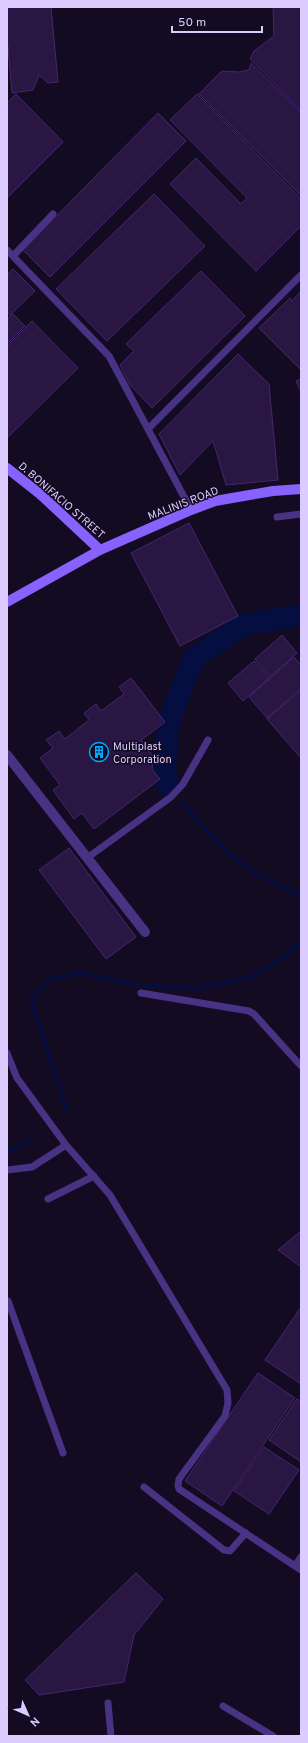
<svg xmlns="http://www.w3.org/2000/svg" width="308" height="1743" viewBox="0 0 308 1743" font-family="Overpass,sans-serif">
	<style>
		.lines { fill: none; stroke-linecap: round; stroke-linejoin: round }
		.stream { stroke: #050e40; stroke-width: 3.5 }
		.river { stroke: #050e40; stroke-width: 22 }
		.building { fill: #291643; stroke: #452671 }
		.lane { stroke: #473284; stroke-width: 7 }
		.street { stroke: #473284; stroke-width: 10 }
		.secondary { stroke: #8762ff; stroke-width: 10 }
		.labels { text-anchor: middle; stroke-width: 3; stroke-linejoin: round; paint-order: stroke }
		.street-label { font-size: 11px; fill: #dccbff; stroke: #130b21 }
		.poi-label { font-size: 11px; fill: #dccbff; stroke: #130b21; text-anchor: start }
	</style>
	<rect width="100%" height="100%" fill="#130b21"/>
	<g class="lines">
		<!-- stream -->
		<path class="stream" d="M182,803l45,49 29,22 45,22
			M67,1111l-36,-111 19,-21 30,-6 54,11 62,5 54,-12 35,-20 16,-15
			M7,1152l26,-12"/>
		<!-- river -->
		<path class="river" d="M167,785l-2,-17 3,-44 26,-66 49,-33 58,-10"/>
	</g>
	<!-- building -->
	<path class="building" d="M7,7h44l7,75 -10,1 -9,-8 -6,15 -21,3 -5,-57z
		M273,7h28v104l-51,-52 4,-8 20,-15z
		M251,63l50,50v83l-102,-102 23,-23 17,1 10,-2z
		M16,94l47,48 -56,56v-95z
		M197,94l104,105v27l-45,45 -86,-87 26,-26 45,46 6,-6 -77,-78z
		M158,113l28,28 -136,136 -27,-27z
		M154,194l51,52 -98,95 -51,-52z
		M13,269l22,22 -25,24 -3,-3v-37z
		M201,271l44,45 -93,92 -22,-23 -10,-20 14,-14 -8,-7z
		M301,291v79l-42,-42 31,-30 2,3z
		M13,314l12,12 -18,18v-25z
		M32,321l46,47 -71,70v-92z
		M238,354l31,30 9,96 -52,5 -13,-44 -33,34 -21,-41z
		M301,379v13l-5,-11z
		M189,523l49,93 -58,30 -49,-93z
		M282,635l15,18 -27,24 -15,-18z
		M294,657l7,8v23l-34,30 -18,-21z
		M254,661l15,17 -26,23 -15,-18z
		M131,678l34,44 -24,18 13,17 -2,12 8,10 -66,50 -12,-16 -8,6 -21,-29 7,-5 -20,-27 13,-10 -7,-8 13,-9 6,8 24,-19 -5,-7 12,-9 5,7 23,-17 -5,-7z
		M301,690v68l-34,-39z
		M69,848l67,89 -30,22 -67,-89z
		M301,1231v36l-23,-17z
		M301,1307v77l-36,-24z
		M258,1373l37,25 -73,108 -37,-25z
		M297,1399l4,3v60l-32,-22z
		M264,1447l35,23 -30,44 -35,-23z
		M136,1573l27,26 -29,36 -10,47 -85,13 -14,-15z"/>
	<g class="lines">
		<!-- lane -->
		<path class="lane" d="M7,250l102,106 82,154
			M13,256l40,-42
			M148,429l153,-154
			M277,517l24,-3
			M87,858l84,-61 12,-13 25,-44
			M141,993l108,18 5,3 47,52
			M7,1053l10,25 49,67 -34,22 -25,3
			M66,1145l44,50 117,195 1,13 -3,13 -46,63 -1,7 1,3 122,81
			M48,1199l46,-23
			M8,1301l55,152
			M144,1487l80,63 6,1 16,-18
			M295,1566l6,-9
			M108,1703l3,33
			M223,1706l50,30"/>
		<!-- street -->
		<path class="street" d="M7,755l138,177"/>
		<!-- secondary -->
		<path class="secondary" d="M7,468l33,26 60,56
			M7,602l93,-52 91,-40 24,-9 58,-10 28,-2"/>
	</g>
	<!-- icons -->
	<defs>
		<symbol id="building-ring" viewBox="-11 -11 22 22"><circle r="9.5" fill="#130b21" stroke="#00a9f6" stroke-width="1.5"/><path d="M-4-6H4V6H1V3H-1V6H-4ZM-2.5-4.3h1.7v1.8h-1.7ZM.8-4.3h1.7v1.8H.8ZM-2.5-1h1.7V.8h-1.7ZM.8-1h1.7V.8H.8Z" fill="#00a9f6"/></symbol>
	</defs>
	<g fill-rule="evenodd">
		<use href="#building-ring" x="88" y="741" width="22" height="22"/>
	</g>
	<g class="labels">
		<!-- street labels -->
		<g class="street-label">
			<text transform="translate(62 500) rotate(41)" y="4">D. BONIFACIO STREET</text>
			<text transform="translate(183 503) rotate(-21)" y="4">MALINIS ROAD</text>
		</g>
		<!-- poi labels -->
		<g class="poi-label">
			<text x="113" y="750">Multiplast<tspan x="113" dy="13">Corporation</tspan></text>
		</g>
	</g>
	<!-- border -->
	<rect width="308" height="1743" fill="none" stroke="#dccbff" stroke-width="16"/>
	<!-- north arrow -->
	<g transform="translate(28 1715) rotate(135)" stroke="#130b21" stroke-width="3" paint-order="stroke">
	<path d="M0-3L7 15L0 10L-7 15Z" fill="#dccbff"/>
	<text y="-6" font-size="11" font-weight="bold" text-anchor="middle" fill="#dccbff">N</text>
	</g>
	<!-- scale -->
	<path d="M172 26v6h90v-6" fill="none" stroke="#dccbff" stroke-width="2"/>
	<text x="178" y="26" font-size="12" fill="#dccbff" stroke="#130b21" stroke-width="3" paint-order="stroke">50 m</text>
</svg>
